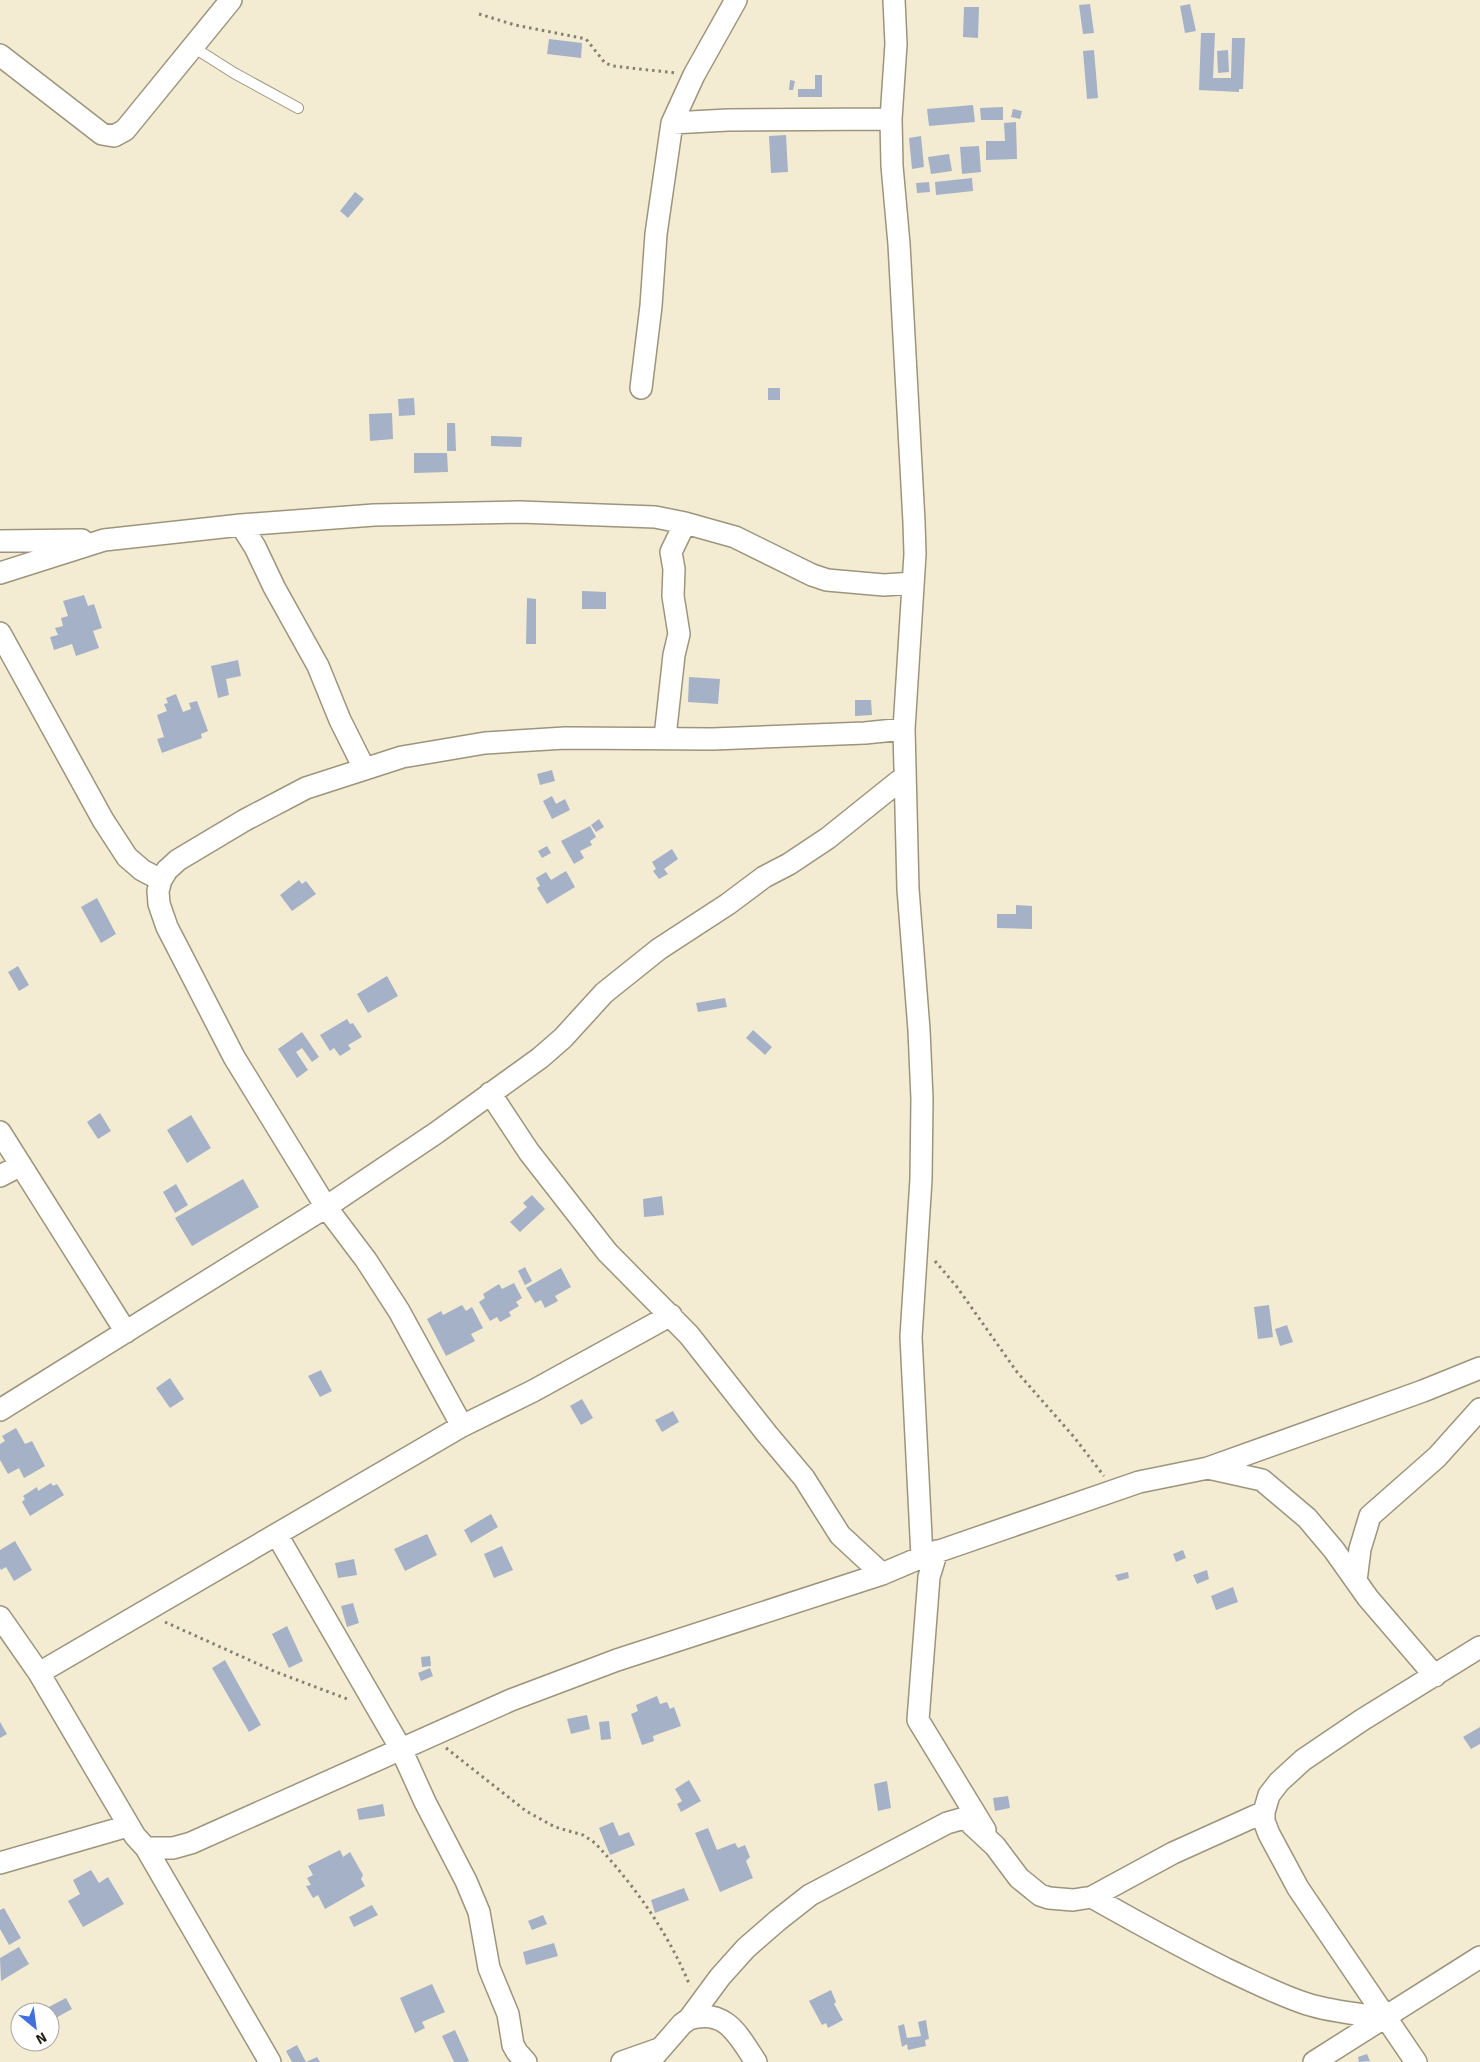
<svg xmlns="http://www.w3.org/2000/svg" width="1480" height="2062" viewBox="0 0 1480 2062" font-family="Signika,sans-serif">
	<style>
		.building { fill: #a5b1c7 }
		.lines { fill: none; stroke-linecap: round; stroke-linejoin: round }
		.lane-casing { stroke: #9c947c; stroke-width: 12 }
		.street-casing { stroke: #9c947c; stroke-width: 24 }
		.path { stroke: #85806f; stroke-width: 3; stroke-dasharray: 2.5 4; stroke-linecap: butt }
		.lane { stroke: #fff; stroke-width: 10 }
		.street { stroke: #fff; stroke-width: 21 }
	</style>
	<rect width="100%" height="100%" fill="#f4ecd2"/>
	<!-- building -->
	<path class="building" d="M1090,4l4,29 -11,1 -4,-29z
		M1190,4l6,27 -11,2 -5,-27z
		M964,7h15l-1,31 -15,-1z
		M1201,33h14l-2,45h18l1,-40h13l-2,51h-4v3l-40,-2z
		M549,39l33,4 -1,15 -34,-4z
		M1094,50l4,48 -11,1 -4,-48z
		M1228,50l1,22 -11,1 -1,-22z
		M815,75h7v22h-24v-8h17z
		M790,80l5,1 -2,9h-4z
		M973,105l2,17 -46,4 -2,-17z
		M1003,107v13h-22l-1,-12z
		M1013,109l9,2 -2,8 -9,-2z
		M1016,122l1,37 -31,1v-19h19l-1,-18z
		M786,135l2,37 -17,1 -2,-37z
		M921,136l3,31 -12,2 -3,-31z
		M979,146l2,26 -19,2 -2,-27z
		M949,154l3,17 -21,3 -3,-17z
		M972,178l1,13 -37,4 -1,-13z
		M929,182l1,10 -13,1 -1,-10z
		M355,192l9,7 -16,19 -8,-7z
		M768,388h12v12h-12z
		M414,398l1,17 -16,1 -1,-17z
		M392,413l1,26 -23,2 -1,-27z
		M447,423h8l1,28h-9z
		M491,436l31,1 -1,10 -30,-1z
		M414,453h33l1,19 -34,1z
		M582,591l24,1v17h-24z
		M84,595l4,11 6,-2 8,24 -9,3 6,17 -23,8 -4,-12 -18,6 -4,-13 8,-2 -3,-7 8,-2 -2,-8 7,-2 -5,-15z
		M527,598l9,1v45h-10z
		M238,660l3,16 -15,3 3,16 -11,3 -7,-32z
		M689,677l31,2 -2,25 -30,-2z
		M176,694l7,18 8,-3 -2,-6 8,-2 11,30 -7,3 1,4 -40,15 -5,-14 7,-2 -7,-22 10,-4 -3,-7 4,-1 -2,-5z
		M855,700h16l1,15 -17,1z
		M552,770l3,11 -15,4 -3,-11z
		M552,796l4,8 9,-5 5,11 -18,9 -9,-18z
		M599,819l5,8 -8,5 -5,-7z
		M590,826l6,11 -6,4 2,4 -12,6 4,7 -10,6 -13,-23z
		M547,846l4,7 -9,5 -4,-7z
		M672,849l6,10 -14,10 4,5 -9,5 -6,-8 3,-2 -4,-7z
		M566,871l9,16 -28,17 -10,-16 3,-2 -4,-8 10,-6 5,8z
		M299,880l3,4 4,-3 10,13 -24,17 -12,-16z
		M97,898l19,36 -15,9 -20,-36z
		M1016,905l16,1v23l-35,-1v-14h19z
		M18,966l11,19 -10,6 -11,-19z
		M387,976l11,20 -30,17 -11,-19z
		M725,998l2,9 -29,5 -2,-9z
		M347,1019l3,5 3,-1 9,14 -14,8 3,4 -11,7 -6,-8 -4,3 -10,-16z
		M753,1030l19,17 -7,8 -19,-17z
		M302,1032l17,25 -7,5 -10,-14 -6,4 12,18 -11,8 -19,-29z
		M100,1113l11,18 -13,8 -11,-17z
		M191,1115l20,33 -24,15 -20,-33z
		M243,1179l16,28 -67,39 -17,-28z
		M176,1184l12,21 -13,8 -12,-21z
		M532,1195l13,14 -25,23 -10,-10 17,-15 -4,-4z
		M662,1196l2,19 -20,2 -1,-18z
		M525,1267l7,14 -7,4 -7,-14z
		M561,1268l10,19 -16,9 3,5 -13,7 -4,-8 -6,3 -9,-15z
		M514,1283l8,15 -6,4 3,4 -10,6 2,4 -11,6 -3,-5 -7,4 -11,-19 6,-4 -2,-4 16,-10 3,5z
		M462,1305l4,6 6,-4 11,21 -12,6 4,7 -29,15 -19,-37 14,-8 2,4z
		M1269,1305l4,32 -15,2 -4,-32z
		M1287,1325l6,17 -13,4 -5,-17z
		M321,1370l11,21 -12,6 -12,-21z
		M170,1378l14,21 -14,9 -14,-20z
		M582,1399l11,19 -12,7 -11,-19z
		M673,1411l6,11 -17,10 -7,-12z
		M16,1428l9,16 7,-3 13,25 -21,12 -5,-10 -11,6 -8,-14v-16l5,-3 -3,-5z
		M51,1483l2,3 4,-2 7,11 -34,21 -8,-14 3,-3 -2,-3 14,-9 1,4z
		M491,1514l7,13 -27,16 -7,-13z
		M427,1534l10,21 -32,16 -11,-22z
		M15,1541l17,29 -18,11 -8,-14 -5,3 -1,-2v-18z
		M502,1546l11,24 -19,8 -10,-24z
		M1183,1550l3,8 -10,4 -3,-8z
		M354,1559l3,16 -19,3 -3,-15z
		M1207,1570l2,9 -12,5 -4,-9z
		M1128,1572l1,6 -11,3 -3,-6z
		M1233,1587l5,15 -22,8 -5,-14z
		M353,1603l6,20 -12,4 -6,-21z
		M287,1626l16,35 -14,7 -17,-34z
		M430,1656l1,10 -9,1 -1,-10z
		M225,1660l36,65 -12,7 -37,-64z
		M430,1668l3,8 -12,5 -3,-8z
		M657,1696l3,8 7,-2 3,7 4,-2 7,19 -28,10 1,5 -12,4 -11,-31 7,-3 -2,-6z
		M587,1715l3,14 -19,5 -4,-15z
		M609,1721l2,18 -10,1 -2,-18z
		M0,1722l7,12 -7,4z
		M1480,1727v17l-9,5 -8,-12z
		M689,1780l12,21 -20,11 -4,-8 5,-3 -7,-12z
		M887,1781l4,27 -13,3 -4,-27z
		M1008,1796l2,12 -15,3 -2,-13z
		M383,1804l2,12 -26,4 -2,-11z
		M613,1822l6,14 10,-4 6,13 -25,10 -11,-27z
		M708,1828l9,22 18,-7 3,5 7,-3 5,12 -4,4 7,17 -33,14 -25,-59z
		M340,1850l3,7 7,-5 13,23 -2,4 4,7 -40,23 -7,-14 -5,3 -7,-12 5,-1 -4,-7 6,-3 -5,-9z
		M91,1870l8,13 9,-6 16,27 -41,23 -15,-26 12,-7 -7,-14z
		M684,1888l5,12 -34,13 -4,-13z
		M372,1905l6,10 -24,12 -5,-10z
		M4,1908l17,30 -12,7 -9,-16v-19z
		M543,1915l4,9 -15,6 -4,-9z
		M554,1943l4,13 -32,9 -3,-13z
		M19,1947l10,17 -28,17 -1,-23z
		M432,1984l13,28 -23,10 3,6 -10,5 -15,-35z
		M831,1990l5,12 -2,2 9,16 -15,8 -2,-5 -4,2 -13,-24z
		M66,1998l6,11 -22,12v-9h-9v-1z
		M926,2020l3,19 -4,1 1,6 -18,4 -1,-6 -5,3 -4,-21 6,-2 3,14 14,-2 -3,-14z
		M455,2030l14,31 -3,1h-12l-12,-26z
		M297,2045l9,17h-14l-6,-11z
		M1367,2054l3,7 -11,1 -1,-5z
		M317,2057l3,5h-14z"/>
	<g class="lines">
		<defs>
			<path id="lane" d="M193,47l41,26 64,35"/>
			<path id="street" d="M894,0l2,44 -5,75 1,47 7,78 15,278 1,32 -11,175 4,160 11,141 3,69 -1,80 -10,158 11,220
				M0,55l102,79 12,2 11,-6 106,-130
				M672,123l56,-3 163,-1
				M641,388l10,-82 5,-72 16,-111 22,-48 42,-75
				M241,525l14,22 19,40 44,79 22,54 24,48
				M0,541l82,-1
				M0,573l104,-33 137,-15 133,-10 146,-3 135,5 30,6 50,14 77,38 15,5 57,5 29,-2
				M0,633l103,187 24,37 15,13 19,10
				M665,737l9,-82 5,-21 -6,-38 1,-27 -3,-17 14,-29
				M490,1093l39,59 78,100 82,83 78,99 37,44 36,57 42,39
				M0,1132l126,200
				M0,1176l21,-11
				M0,1410l326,-203 110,-74 104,-75 23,-20 41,-45 55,-44 69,-45 36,-27 25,-13 39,-26 76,-61
				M462,1426l-63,-115 -33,-51 -40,-53 -92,-150 -67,-130 -8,-23 -1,-13 3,-11 6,-10 11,-10 67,-40 61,-32 96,-31 83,-14 80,-5 148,1 152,-6 39,-4
				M1208,1468l54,12 45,38 27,32 34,48 67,78
				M277,1535l124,214 24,53 41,79 13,31 10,56 19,46 5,31 4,7 9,10
				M937,1551l-8,26 -11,143 67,110
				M1356,1581l4,-32 10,-33 67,-59 43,-48
				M0,1617l39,56 96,163 11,12h27l18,-5 320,-143 106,-40 265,-86 40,-17 217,-75 69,-14 215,-77 57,-23
				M39,1673l423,-247 71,-35 138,-76
				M146,1848l124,214
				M0,1863l128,-37
				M1092,1897c44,25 88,49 134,72 26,12 53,26 81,35 25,8 52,10 79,14
				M689,2019c37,-11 49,16 67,43
				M622,2062l37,-13
				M649,2062l33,-38 7,-5 31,-42 26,-29 31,-27 33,-26 137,-72 14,-4 7,2 27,25 24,32 21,17 9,3 24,2 19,-3 81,-44 91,-41
				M1314,2062l166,-105
				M1416,2062l-118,-174 -29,-54 -5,-13v-9l5,-17 10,-13 24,-22 59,-40 118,-73"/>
		</defs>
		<!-- lane casing -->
		<use href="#lane" class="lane-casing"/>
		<!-- street casing -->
		<use href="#street" class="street-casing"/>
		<!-- path -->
		<path class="path" d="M479,14l36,11 71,14 19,24 8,3 63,7
			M935,1261l22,26 60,85 57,65 30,39
			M165,1622l111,50 74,28
			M446,1748l80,63 29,16 28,8 12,8c39,42 73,89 95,143"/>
		<!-- lane -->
		<use href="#lane" class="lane"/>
		<!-- street -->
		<use href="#street" class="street"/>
	</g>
	<!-- north arrow -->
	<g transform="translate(35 2027) rotate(151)"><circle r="24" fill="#ffffff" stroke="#a6a5a1"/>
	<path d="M0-4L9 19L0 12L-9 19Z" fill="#416fe0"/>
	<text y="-8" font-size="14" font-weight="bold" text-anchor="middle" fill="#211e15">N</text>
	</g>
</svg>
